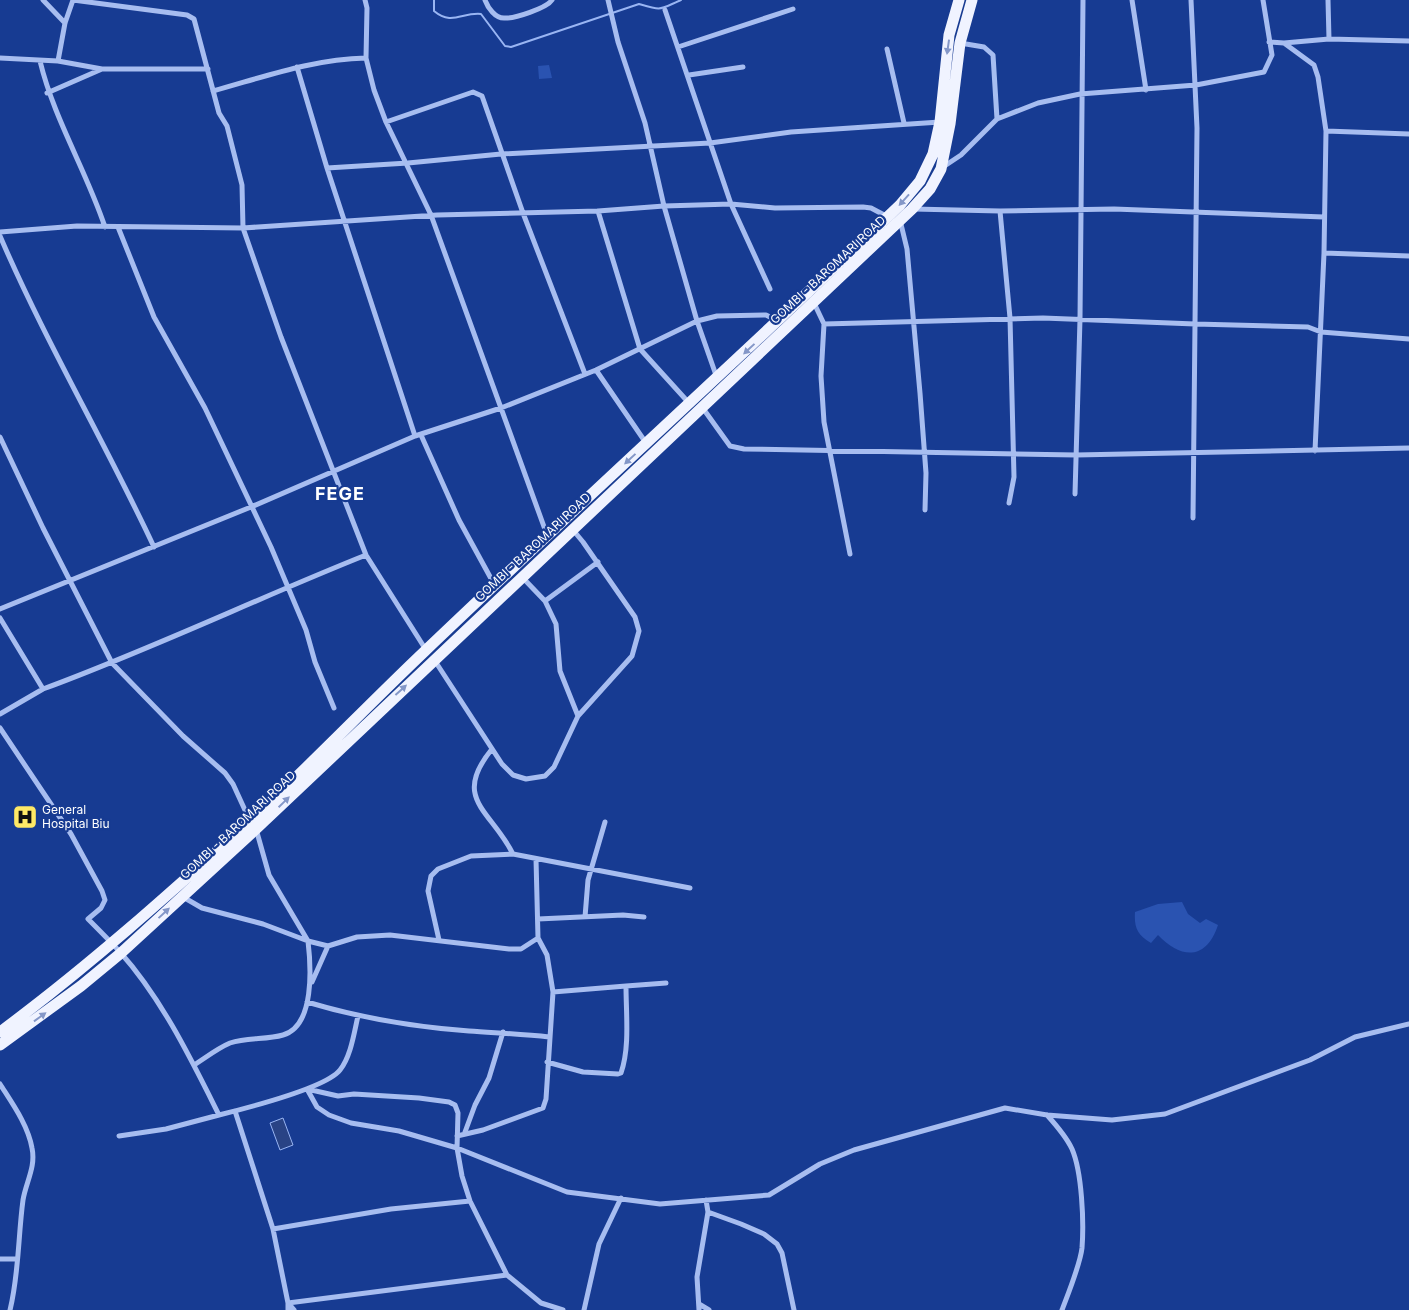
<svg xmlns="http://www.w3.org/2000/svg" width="1409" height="1310" viewBox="0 0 1409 1310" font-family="Inter,sans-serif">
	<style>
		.green { fill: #2a53b1 }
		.water { fill: #294385; stroke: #99b5f3 }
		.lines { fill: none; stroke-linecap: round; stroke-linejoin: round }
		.stream { stroke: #99b5f3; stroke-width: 2 }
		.minor { stroke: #a7bdf0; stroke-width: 5 }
		.primary { stroke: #f0f3ff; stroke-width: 11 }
		.oneway { fill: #8497c8 }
		.labels { text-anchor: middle; stroke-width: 4.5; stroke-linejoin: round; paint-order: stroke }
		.street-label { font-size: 12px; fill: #fff; stroke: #173b92 }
		.poi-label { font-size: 12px; fill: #fff; stroke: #173b92; text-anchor: start }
		.district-label { font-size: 18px; font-weight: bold; letter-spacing: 1px; fill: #fff; stroke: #173b92 }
	</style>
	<rect width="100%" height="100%" fill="#173b92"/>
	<!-- green -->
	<path class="green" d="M549,65l3,13 -13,1 -1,-13z
		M1182,902l6,12 12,9 6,-4 12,6c-12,36 -37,34 -60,10l-7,8c-14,-8 -17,-16 -16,-31l23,-8z"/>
	<!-- water -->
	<path class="water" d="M283,1118l10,27 -13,5 -10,-27z"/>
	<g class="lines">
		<!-- stream -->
		<path class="stream" d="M434,0v11c18,15 28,1 47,3l24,32 6,1 128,-43c24,7 19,6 42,-4"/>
		<!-- minor -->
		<path class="minor" d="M43,0l22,23
			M365,0l2,8 -1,50 8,32 12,32 45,93 116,320
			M485,0c3,8 10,18 19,18 10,1 43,-10 48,-18
			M608,0l10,42 27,81 19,83 33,115 20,57
			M1132,0l14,90
			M1191,0l6,128 -2,196 113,3 13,5 88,7
			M1328,0l1,39
			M665,10l66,194 39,85
			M1269,42l15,1 30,22 4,12 8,54 -2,122 -9,198
			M960,43l24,4 9,8 4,64
			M1284,43l45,-4 80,2
			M678,47l115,-38
			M887,49l17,74
			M0,58l58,3 44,8h106
			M40,61c14,58 46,109 65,166
			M58,61l7,-38 8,-23 114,15 7,4 25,94 8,13 15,59 1,43 38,109 85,218 60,95
			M297,67l30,101 88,268
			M689,75l54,-8
			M213,91c51,-14 100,-32 153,-33
			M47,93l55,-24
			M386,122l87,-30 9,4 41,117 62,161
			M1326,131l83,3
			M943,167l18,-12 36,-36 41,-16 42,-9 116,-9 68,-13 8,-17 -9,-55
			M327,168l81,-5 93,-9 209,-11 81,-11 149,-10
			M913,209l87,2 114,-2 210,8
			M598,211l42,138 49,54
			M1000,211l10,107 4,159 -5,26
			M900,220l7,29 13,144 6,80 -1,37
			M118,227l36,90 51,91 66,139 35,83 9,32 19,46
			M0,232l77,-6 166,2 194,-13 161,-4 66,-5 67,-2 44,4 88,-1 8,1 17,9
			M0,236c46,107 105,206 154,311
			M1324,253l85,3
			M814,303l10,21 -3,52 3,46 26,132
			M824,324l219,-6 152,6 -2,194
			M596,370l50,73
			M702,407l28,39 14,3 332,6 333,-7
			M421,435l38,85 35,64
			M0,437l43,91 69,135 71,73 42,37 8,11 17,37
			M1075,494l5,-175 3,-319
			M522,577l23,24 11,23 4,47 18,45
			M545,601l53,-39
			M0,609l251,-102 164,-71 86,-28 95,-38 101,-49 20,-5 49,-1 6,3 2,6
			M0,618l43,71 -43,25
			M435,661l67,103 11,11 13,4 19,-3 9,-9 24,-51 54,-60 7,-25 -4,-14 -52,-75 -10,-12
			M43,689c109,-40 215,-91 323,-134
			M0,728l71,106 31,57 3,9 -4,8 -13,11c11,11 22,22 32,33 42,47 71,107 99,163 24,-6 107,-27 121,-45 11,-14 14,-37 18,-54
			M492,749c-41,50 -1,61 21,105
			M256,829l13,46 39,66 20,5 29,-9 33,-2 119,14h12l17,-11
			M183,897l19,11 61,16 45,17c3,25 7,85 -25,94 -17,5 -35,2 -53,8 -12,5 -25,15 -36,22
			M585,917l3,-37 17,-58
			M538,919l85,-4 21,2
			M439,940l-11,-49 3,-15 7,-7 33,-13 42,-2 177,34
			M312,982l16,-36
			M626,986l40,-3
			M307,1002c53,16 108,25 162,29 27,2 53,3 80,6
			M547,1062l36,10 35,2 3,-1c9,-26 5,-59 5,-87l-73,6
			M0,1084c12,19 28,41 32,64 4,19 -6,34 -9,52 -5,37 -4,74 -13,110
			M307,1089l10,18 12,8 22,8 48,8 58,17 110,44 93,12 109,-9 51,-31 34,-14 151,-42 42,7 65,5 53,-6 145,-54 45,-23 54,-13
			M307,1089l31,7 16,-2 65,4 30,4 6,3 3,8 -1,35 5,28 8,25 37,74 34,28 22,7
			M235,1111l38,118 15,74 6,7
			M1047,1115c9,10 19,21 25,34 10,23 12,73 10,99 -2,17 -14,46 -20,62
			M465,1132l10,-27 14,-27 14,-46
			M119,1136l47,-7 53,-14
			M457,1136l26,-6 60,-22 3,-9 7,-107 -6,-37 -9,-17 -2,-79
			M706,1200l2,12 33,12 23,10 13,10 5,9 12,57
			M273,1229l118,-20 79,-8
			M0,1259h17
			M699,1304l10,6
			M288,1310v-7l219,-28
			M584,1310l15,-66 22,-46
			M699,1310l-2,-33 11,-65"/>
		<!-- primary -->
		<path class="primary" d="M0,1032c88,-65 168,-137 249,-210 60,-55 117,-115 176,-171 157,-150 318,-296 475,-446l20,-24 13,-27 7,-32 9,-87 10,-35
			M0,1045l81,-59 40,-33 135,-124 656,-620 18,-20 11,-20 9,-45 10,-81 12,-43"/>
	</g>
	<!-- one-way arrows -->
	<defs><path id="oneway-solid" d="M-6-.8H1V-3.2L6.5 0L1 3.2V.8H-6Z" transform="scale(1.25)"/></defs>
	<g class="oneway">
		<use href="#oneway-solid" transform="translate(948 47) rotate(98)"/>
		<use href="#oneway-solid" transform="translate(904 200) rotate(132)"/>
		<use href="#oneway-solid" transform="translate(749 349) rotate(137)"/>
		<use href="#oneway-solid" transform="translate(630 459) rotate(137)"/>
		<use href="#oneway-solid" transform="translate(401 690) rotate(-42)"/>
		<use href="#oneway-solid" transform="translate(284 802) rotate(-44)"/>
		<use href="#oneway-solid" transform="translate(164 913) rotate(-43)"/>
		<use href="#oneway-solid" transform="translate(40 1017) rotate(-36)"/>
	</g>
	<!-- icons -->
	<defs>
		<symbol id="hospital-square" viewBox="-11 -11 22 22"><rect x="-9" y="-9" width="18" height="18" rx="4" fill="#ffe966" stroke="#173b92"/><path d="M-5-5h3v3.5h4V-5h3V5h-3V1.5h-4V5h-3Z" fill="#111"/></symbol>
	</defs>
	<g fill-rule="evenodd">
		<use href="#hospital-square" x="11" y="803" width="28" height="28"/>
	</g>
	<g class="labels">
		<!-- street labels -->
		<g class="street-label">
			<text transform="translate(828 270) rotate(-43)" y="4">GOMBI - BAROMARI ROAD</text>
			<text transform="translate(533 547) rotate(-43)" y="4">GOMBI - BAROMARI ROAD</text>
			<text transform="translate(238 825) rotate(-43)" y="4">GOMBI - BAROMARI ROAD</text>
		</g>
		<!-- poi labels -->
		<g class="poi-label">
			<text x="42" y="814">General<tspan x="42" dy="14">Hospital Biu</tspan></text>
		</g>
		<!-- district labels -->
		<g class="district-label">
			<text x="340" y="500">FEGE</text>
		</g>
	</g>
</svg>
